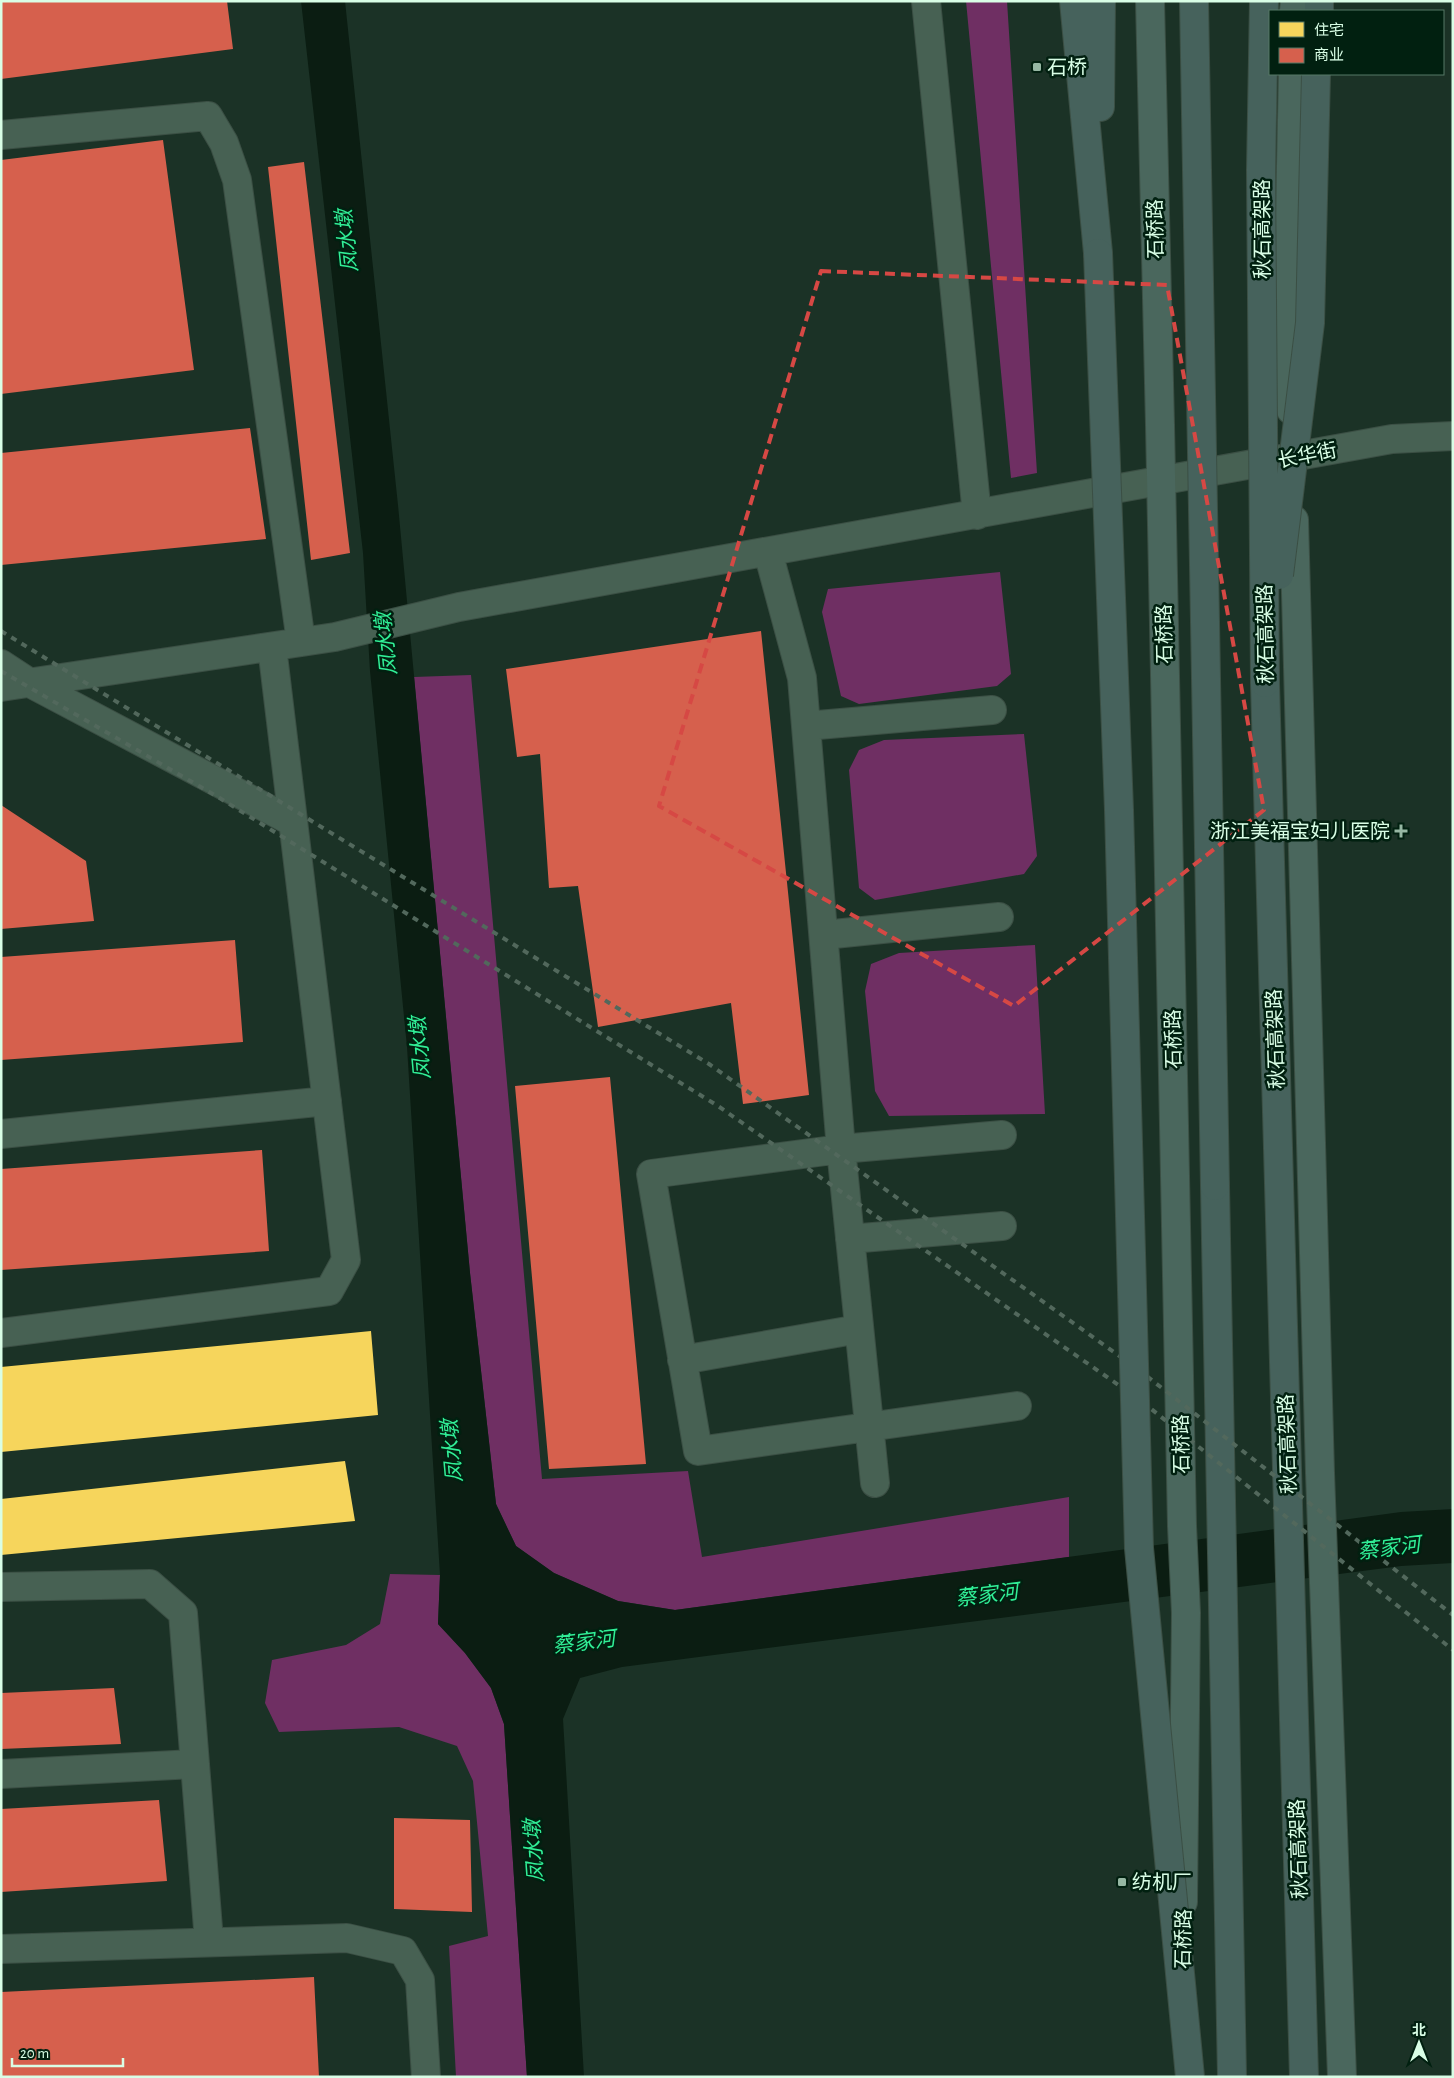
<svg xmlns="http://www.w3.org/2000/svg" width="1454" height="2078" viewBox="0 0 1454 2078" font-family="'Alegreya Sans','Noto Sans SC',sans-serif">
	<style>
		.green { fill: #6f2f63 }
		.water { fill: #0b1d12 }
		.homes { fill: #f6d55c }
		.shops { fill: #d6604d }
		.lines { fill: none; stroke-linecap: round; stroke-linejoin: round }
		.minor-casing { stroke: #3b4f44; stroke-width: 30 }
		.major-casing { stroke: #3b4f44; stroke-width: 30 }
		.highway-casing { stroke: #3b4f44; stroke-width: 30 }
		.minor { stroke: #476153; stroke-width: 28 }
		.major { stroke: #4a675d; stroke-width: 28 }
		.highway { stroke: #46625c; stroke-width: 28 }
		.rail { stroke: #52685c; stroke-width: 4; stroke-dasharray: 6 6; stroke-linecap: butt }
		.highway-bridge-casing { stroke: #3b4f44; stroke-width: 30; stroke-linecap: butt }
		.highway-bridge { stroke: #46625c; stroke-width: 28 }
		.marked { fill: none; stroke: #d64844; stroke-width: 4; stroke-dasharray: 10 6; stroke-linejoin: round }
		.poi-dot { fill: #96b7a3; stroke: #012010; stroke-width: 2 }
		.labels { text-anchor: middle; stroke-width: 5; stroke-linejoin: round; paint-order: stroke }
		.poi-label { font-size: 20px; fill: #d9fee6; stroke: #012010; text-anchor: start }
		.street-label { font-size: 20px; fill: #d9fee6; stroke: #012010 }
		.water-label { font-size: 21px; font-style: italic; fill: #31ef97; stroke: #012010 }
	</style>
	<rect width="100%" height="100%" fill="#1b3226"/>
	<!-- green -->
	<path class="green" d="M966,1h41l30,472 -26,5z
		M1000,572l11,102 -14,12 -138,18 -18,-8 -19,-84 6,-23z
		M471,675l71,804 146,-8 14,86 367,-60v60l-394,53 -57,-9 -64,-28 -38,-27 -20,-42 -26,-231 -56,-596z
		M1024,734l13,122 -13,18 -149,26 -16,-12 -10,-118 10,-20 25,-10z
		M1035,945l10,169 -156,2 -14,-25 -10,-100 6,-27 28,-11z
		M390,1574l50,1 -2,49 27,29 26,35 13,36 23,353h-71l-7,-131 39,-10 -15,-155 -16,-35 -58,-19 -120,5 -14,-29 7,-43 74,-15 34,-21z"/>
	<!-- water -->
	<path class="water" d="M301,1h44l53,504 72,768 26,231 20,42 38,27 64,28 57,9 726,-98 52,-3v54l-52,3 -779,101 -42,11 -17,41 21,358h-57l-23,-353 -13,-36 -26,-35 -27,-29 2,-49 -33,-528 -37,-376 -7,-118z"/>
	<!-- homes -->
	<path class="homes" d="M371,1331l7,84 -377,37v-85z
		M345,1461l10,60 -354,34v-56z"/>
	<!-- shops -->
	<path class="shops" d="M1,1h226l6,48 -232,30z
		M163,140l31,230 -193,24v-234z
		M304,162l46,391 -39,7 -43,-393z
		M250,428l16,111 -265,26v-112z
		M761,631l48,464 -66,9 -12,-101 -133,24 -20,-141 -29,2 -9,-134 -23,3 -11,-88z
		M1,805l85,56 8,60 -93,8z
		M235,940l8,102 -242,18v-103z
		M610,1077l36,387 -97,5 -34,-383z
		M262,1150l7,101 -268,19v-101z
		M114,1688l7,56 -120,5v-56z
		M159,1800l8,81 -166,11v-83z
		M394,1818l76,2 2,92 -78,-3z
		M314,1977l5,100h-318v-85z"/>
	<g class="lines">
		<defs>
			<path id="minor" d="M926,1l51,514
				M1,135l207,-19 16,27 13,37 64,462
				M768,552l34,126 39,471 34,334
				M1,664l29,19 263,139
				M1,687l334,-50 124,-30 933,-168 61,-3
				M806,726l186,-16
				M824,935l175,-18
				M1,1134l326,-33
				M1002,1135l-161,14 -190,25 47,277 319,-45
				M850,1239l152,-13
				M1,1333l328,-42 17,-31 -74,-613
				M682,1360l177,-31
				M1,1587l149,-3 33,29 26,328
				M1,1774l193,-10
				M1,1949l346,-11 56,13 17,29 6,97"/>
			<path id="major" d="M1150,1l10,424 22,1101 4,87 -3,289
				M1294,11l1,-10
				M1291,410l-3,-105 5,-231
				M1294,520l26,953 22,604"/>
			<path id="highway" d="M1074,1l24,252
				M1319,11v-10
				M1100,107l1,-106
				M1265,683l39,1394
				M1215,1186l17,891"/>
		</defs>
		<!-- minor casing -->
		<use href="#minor" class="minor-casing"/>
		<!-- major casing -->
		<use href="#major" class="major-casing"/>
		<!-- highway casing -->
		<use href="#highway" class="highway-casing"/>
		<!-- minor -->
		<use href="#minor" class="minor"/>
		<!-- major -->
		<use href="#major" class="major"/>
		<!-- highway -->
		<use href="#highway" class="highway"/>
		<!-- rail -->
		<path class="rail" d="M1,631l708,433 426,303 318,248
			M1,671l217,126 500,309 422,294 313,250"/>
		<defs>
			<path id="highway-bridge" d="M1194,1l21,1185
				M1264,1l-3,169 4,513
				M1098,253l21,557 20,738 51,529
				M1279,575l31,-252 6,-249"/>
		</defs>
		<!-- highway-bridge casing -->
		<use href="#highway-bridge" class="highway-bridge-casing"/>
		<!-- highway-bridge -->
		<use href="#highway-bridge" class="highway-bridge"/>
	</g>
	<!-- marked area -->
	<path class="marked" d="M821,271l346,14 97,525 -250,196 -355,-200z"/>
	<!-- markers -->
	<g class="poi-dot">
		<rect x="1032" y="62" width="10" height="10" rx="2.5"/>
		<path d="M1398.5 823.5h5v5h5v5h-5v5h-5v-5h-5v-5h5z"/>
		<rect x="1117" y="1877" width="10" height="10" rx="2.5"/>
	</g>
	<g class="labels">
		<!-- poi labels -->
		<g class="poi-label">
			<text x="1047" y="74">石桥</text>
			<text x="1390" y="838" text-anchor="end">浙江美福宝妇儿医院</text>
			<text x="1132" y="1889">纺机厂</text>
		</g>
		<!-- street labels -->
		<g class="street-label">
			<text transform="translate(1155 229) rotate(-91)" y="7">石桥路</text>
			<text transform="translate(1262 229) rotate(-90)" y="7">秋石高架路</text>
			<text transform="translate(1307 455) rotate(-11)" y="7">长华街</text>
			<text transform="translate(1164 634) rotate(-91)" y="7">石桥路</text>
			<text transform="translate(1265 634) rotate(-91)" y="7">秋石高架路</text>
			<text transform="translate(1173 1039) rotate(-91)" y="7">石桥路</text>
			<text transform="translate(1275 1039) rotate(-92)" y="7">秋石高架路</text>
			<text transform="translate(1181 1444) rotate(-91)" y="7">石桥路</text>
			<text transform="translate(1287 1444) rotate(-92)" y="7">秋石高架路</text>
			<text transform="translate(1298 1849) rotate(-92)" y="7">秋石高架路</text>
			<text transform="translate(1183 1939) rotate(-89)" y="7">石桥路</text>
		</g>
		<!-- water labels -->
		<g class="water-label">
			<text transform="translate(347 241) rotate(-96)" y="7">凤水墩</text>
			<text transform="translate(386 644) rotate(-96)" y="7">凤水墩</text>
			<text transform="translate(420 1048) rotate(-95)" y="7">凤水墩</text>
			<text transform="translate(452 1451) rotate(-95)" y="7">凤水墩</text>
			<text transform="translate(1389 1548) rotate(-7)" y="7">蔡家河</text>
			<text transform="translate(987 1595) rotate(-7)" y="7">蔡家河</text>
			<text transform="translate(584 1642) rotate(-7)" y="7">蔡家河</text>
			<text transform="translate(534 1851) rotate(-94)" y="7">凤水墩</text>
		</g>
	</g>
	<!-- border -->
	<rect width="1454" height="2078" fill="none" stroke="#d9fee6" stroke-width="5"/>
	<!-- legend -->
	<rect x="1269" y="10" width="175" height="65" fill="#012010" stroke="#577966"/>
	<rect x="1279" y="22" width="25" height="15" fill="#f6d55c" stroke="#577966"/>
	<text x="1314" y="35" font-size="15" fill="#d9fee6">住宅</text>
	<rect x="1279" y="48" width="25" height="15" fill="#d6604d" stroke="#577966"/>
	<text x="1314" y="60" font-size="15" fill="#d9fee6">商业</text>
	<!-- north arrow -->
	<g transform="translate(1419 2043)" stroke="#012010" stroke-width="4" paint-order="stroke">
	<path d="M0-4L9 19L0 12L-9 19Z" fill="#d9fee6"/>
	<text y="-8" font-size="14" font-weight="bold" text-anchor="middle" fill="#d9fee6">北</text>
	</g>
	<!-- scale -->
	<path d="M12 2058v8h111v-8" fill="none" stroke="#d9fee6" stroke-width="2.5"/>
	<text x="20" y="2058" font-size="15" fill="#d9fee6" stroke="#012010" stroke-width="4" paint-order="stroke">20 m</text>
</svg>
